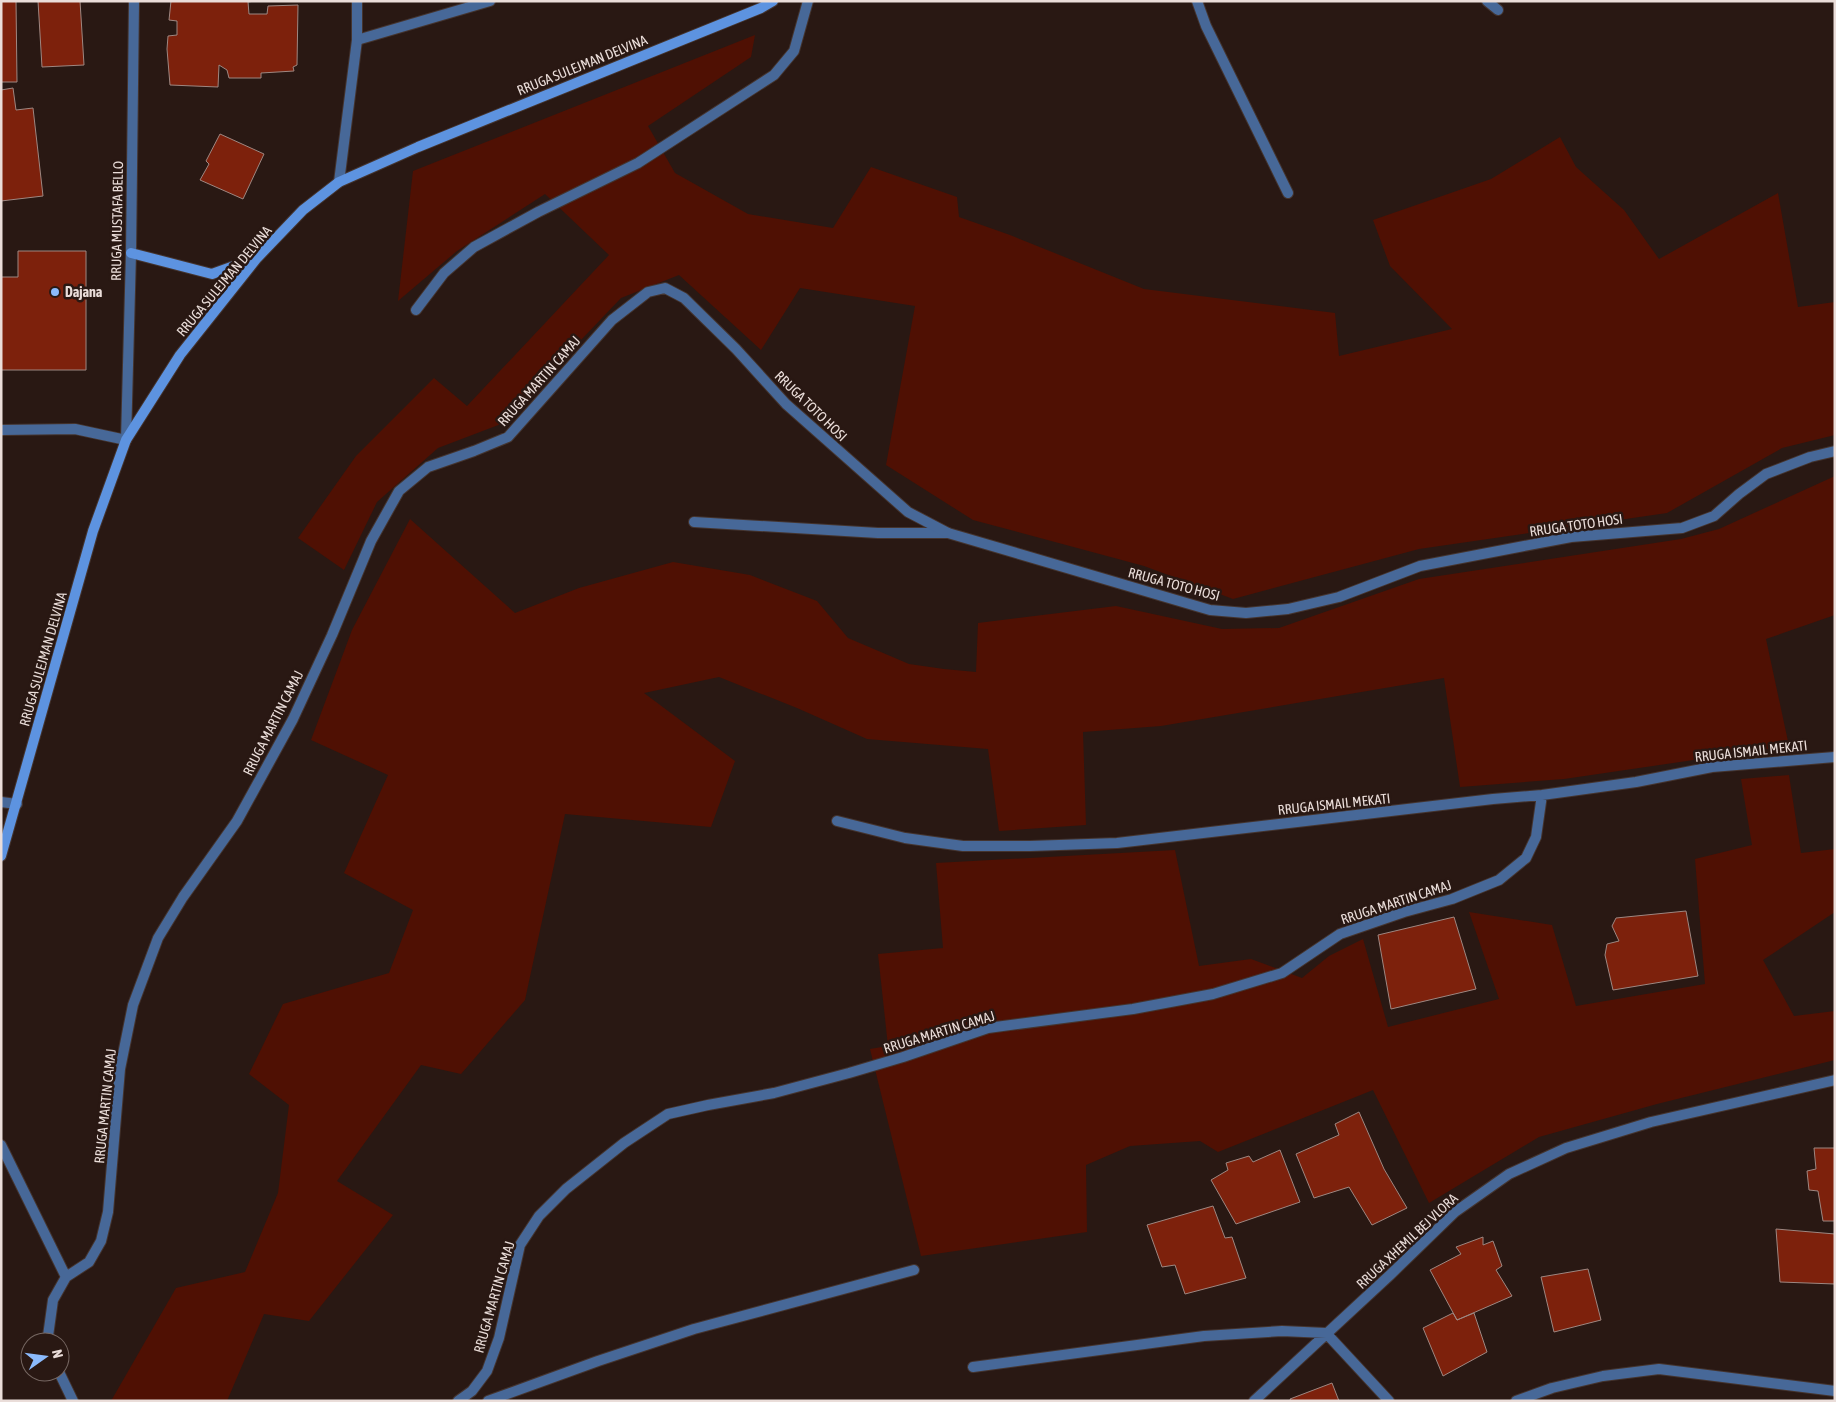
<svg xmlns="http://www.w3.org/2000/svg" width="1836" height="1402" viewBox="0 0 1836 1402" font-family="'Asap Condensed',sans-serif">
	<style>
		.green { fill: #4f1003 }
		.building { fill: #7d210c; stroke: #9e8781 }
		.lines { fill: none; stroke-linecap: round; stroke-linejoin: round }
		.service-casing { stroke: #44342f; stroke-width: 12 }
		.minor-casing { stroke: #44342f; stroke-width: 12 }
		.tertiary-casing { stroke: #44342f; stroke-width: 12 }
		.secondary-casing { stroke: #44342f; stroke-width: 12 }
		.service { stroke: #476898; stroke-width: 10 }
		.minor { stroke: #476898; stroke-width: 10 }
		.tertiary { stroke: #476898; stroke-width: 10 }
		.secondary { stroke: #5d93e0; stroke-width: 10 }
		.poi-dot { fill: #8bbafc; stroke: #291813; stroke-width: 2 }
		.labels { text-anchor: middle; stroke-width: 5; stroke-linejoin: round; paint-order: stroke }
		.street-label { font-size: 14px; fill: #eaddd9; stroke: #291813 }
		.poi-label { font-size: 14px; font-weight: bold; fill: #eaddd9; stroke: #291813; text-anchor: start }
	</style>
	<rect width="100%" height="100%" fill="#291813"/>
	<!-- green -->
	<path class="green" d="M755,35l-4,22 -103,69 27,47 73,41 85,14 38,-61 86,30 2,20 51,18 134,54 191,24 4,43 113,-27 -62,-63 -17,-46 118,-41 69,-42 16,30 48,43 35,49 119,-66 20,114 37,-5v133l-53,13 -115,65 -248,36 -186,50 -89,-33 -171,-46 -87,-55 29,-159 -115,-18 -39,62 -82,-75 -58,23 -120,126 -63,24 -61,54 -33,68 -46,-32 58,-82 78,-78 33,28 142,-151 -64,-61 -88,57 -59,50 15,-130z
		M1835,476v139l-69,24 23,107 -225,33 -104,8 -16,-109 -283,48 -78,6 3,93 -87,6 -11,-82 -121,-10 -70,-31 -78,-31 -75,16 91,68 -24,66 -146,-13 -40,186 -64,74 -40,-9 -84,116 56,34 -84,106 -45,-7 -37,87h-116l65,-113 69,-16 33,-79 11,-88 -40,-31 34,-70 106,-31 24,-63 -69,-37 44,-98 -77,-35 41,-110 58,-111 105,94 64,-25 94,-26 77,13 67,26 31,37 61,26 35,5 32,3 2,-49 138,-17 106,23 57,-1 140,-49 262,-40 38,-10z
		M1789,775l12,78 34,-4v63l-72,48 31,56 41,-5v49l-178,44 -118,33 -110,66 -56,-113 -155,62 -18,-11 -70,5 -44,19 1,67 -166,24 -51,-207 18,-3 -10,-92 65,-6 -7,-85 239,-13 24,116 52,-7 51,19 27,-22 34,-17 25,88 111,-28 -30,-87 83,13 24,81 129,-22 -10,-125 57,-14 -11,-66z"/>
	<!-- building -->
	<path class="building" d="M1,1h15l1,81h-16z
		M38,1h42l4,64 -42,2z
		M171,1h84l-7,1 1,12h18l1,-8 30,-1 -1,60 -4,2 1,4 -33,2v5h-32l-2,-8 -8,-5 -1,22 -48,-2 -3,-36 1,-13 9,-1v-14l-8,-1z
		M13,88l3,22 17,-2 10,88 -42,5v-111z
		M220,134l44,20 -21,45 -43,-19 9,-16 -3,-3z
		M18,251h68v119h-85v-93h17z
		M1686,911l12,65 -85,14 -8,-35 2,-11 12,-3 -7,-15 4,-8z
		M1454,917l22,72 -85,20 -13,-74z
		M1359,1112l25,57 23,39 -35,17 -23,-38 -35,11 -18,-44 43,-19 -4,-11z
		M1814,1148h21v73h-12l-5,-30 -9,-1 -2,-19 9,-2z
		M1280,1150l20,52 -64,22 -25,-44 17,-10 -2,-7 23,-7 4,6z
		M1213,1206l12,32 7,-1 14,41 -61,16 -10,-29 -13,2 -15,-42z
		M1776,1229l59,5v50l-55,-2z
		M1483,1237v8l10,-4 9,25 -6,4 16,26 -55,24 -27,-50 31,-16 -5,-7z
		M1588,1269l13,51 -47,12 -13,-55z
		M1453,1313l4,7 17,-7 13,39 -44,24 -20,-48z
		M1332,1383l7,18h-48l-1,-2z"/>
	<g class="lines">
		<defs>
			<path id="service" d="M357,40l133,-39
				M416,310l28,-37 30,-26 64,-35 100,-49 136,-88 20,-24 14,-50
				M694,522l184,11h70"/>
			<path id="minor" d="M1197,1l9,25 82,167
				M1487,1l11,9
				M339,182l18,-142v-39
				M1,430l74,-1 51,11
				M1,802l16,2
				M837,821l68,17 58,8h67l87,-3 376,-44 49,-4 94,-13 76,-15 123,-10
				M1,1145l65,132
				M50,1342l-2,-6 5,-36 13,-23 23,-15 12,-21 7,-29 12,-143 13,-64 25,-67 25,-41 54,-76 56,-102 39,-84 39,-94 28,-50 29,-24 46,-16 34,-14 104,-117 36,-28 17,-4 19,10 52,51 50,55 122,108 40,21 262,77 36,3 42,-4 51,-12 81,-31 151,-29 111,-9 32,-12 25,-22 27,-20 44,-17 25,-6
				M973,1367l231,-31 78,-5 44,2 63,68
				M59,1372l14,29
				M458,1401l14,-10 15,-20 12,-33 21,-93 19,-29 27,-27 58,-46 44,-29 40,-9 66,-12 75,-20 54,-16 85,-29 145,-19 80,-15 69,-21 58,-39 64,-22 48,-13 47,-19 27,-22 10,-21 6,-42
				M488,1401l110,-40 96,-32 220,-59
				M1254,1401l137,-127 64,-62 54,-38 57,-26 85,-26 184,-42
				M1516,1401l36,-13 51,-12 56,-7 176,22"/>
			<path id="tertiary" d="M126,440l5,-187 3,-252"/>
			<path id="secondary" d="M131,253l81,21 44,-16
				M1,856l92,-325 33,-91 54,-85 77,-97 46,-48 36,-28 79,-35 343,-139 12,-7"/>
		</defs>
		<!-- service casing -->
		<use href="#service" class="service-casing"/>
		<!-- minor casing -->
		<use href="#minor" class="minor-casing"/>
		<!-- tertiary casing -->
		<use href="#tertiary" class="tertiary-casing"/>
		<!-- secondary casing -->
		<use href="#secondary" class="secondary-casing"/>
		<!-- service -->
		<use href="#service" class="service"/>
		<!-- minor -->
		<use href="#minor" class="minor"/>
		<!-- tertiary -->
		<use href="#tertiary" class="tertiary"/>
		<!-- secondary -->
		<use href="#secondary" class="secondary"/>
	</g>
	<!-- markers -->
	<circle class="poi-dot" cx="55" cy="292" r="5"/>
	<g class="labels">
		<!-- street labels -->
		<g class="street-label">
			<text transform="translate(582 65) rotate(-22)" y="5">RRUGA SULEJMAN DELVINA</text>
			<text transform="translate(117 221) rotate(-89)" y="5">RRUGA MUSTAFA BELLO</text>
			<text transform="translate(224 281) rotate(-50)" y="5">RRUGA SULEJMAN DELVINA</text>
			<text transform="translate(539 381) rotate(-48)" y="5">RRUGA MARTIN CAMAJ</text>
			<text transform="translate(811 406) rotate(44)" y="5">RRUGA TOTO HOSI</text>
			<text transform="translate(1576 525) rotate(-8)" y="5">RRUGA TOTO HOSI</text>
			<text transform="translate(1174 584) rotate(15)" y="5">RRUGA TOTO HOSI</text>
			<text transform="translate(43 659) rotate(-74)" y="5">RRUGA SULEJMAN DELVINA</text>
			<text transform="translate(273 723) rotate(-63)" y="5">RRUGA MARTIN CAMAJ</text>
			<text transform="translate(1751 751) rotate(-6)" y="5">RRUGA ISMAIL MEKATI</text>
			<text transform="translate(1334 804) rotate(-6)" y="5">RRUGA ISMAIL MEKATI</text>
			<text transform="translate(1396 902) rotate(-18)" y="5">RRUGA MARTIN CAMAJ</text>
			<text transform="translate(939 1032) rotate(-17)" y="5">RRUGA MARTIN CAMAJ</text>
			<text transform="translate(105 1106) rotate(-84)" y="5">RRUGA MARTIN CAMAJ</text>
			<text transform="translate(1407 1241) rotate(-43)" y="5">RRUGA XHEMIL BEJ VLORA</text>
			<text transform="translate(494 1297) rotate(-74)" y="5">RRUGA MARTIN CAMAJ</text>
		</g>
		<!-- poi labels -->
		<g class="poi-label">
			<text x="65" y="297">Dajana</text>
		</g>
	</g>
	<!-- border -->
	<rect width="1836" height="1402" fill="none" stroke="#eaddd9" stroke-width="5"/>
	<!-- north arrow -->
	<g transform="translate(45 1357) rotate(76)"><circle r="24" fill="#291813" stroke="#766762"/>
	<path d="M0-4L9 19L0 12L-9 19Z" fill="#8bbafc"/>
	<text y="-8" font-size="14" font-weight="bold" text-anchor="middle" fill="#eaddd9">N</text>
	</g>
</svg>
